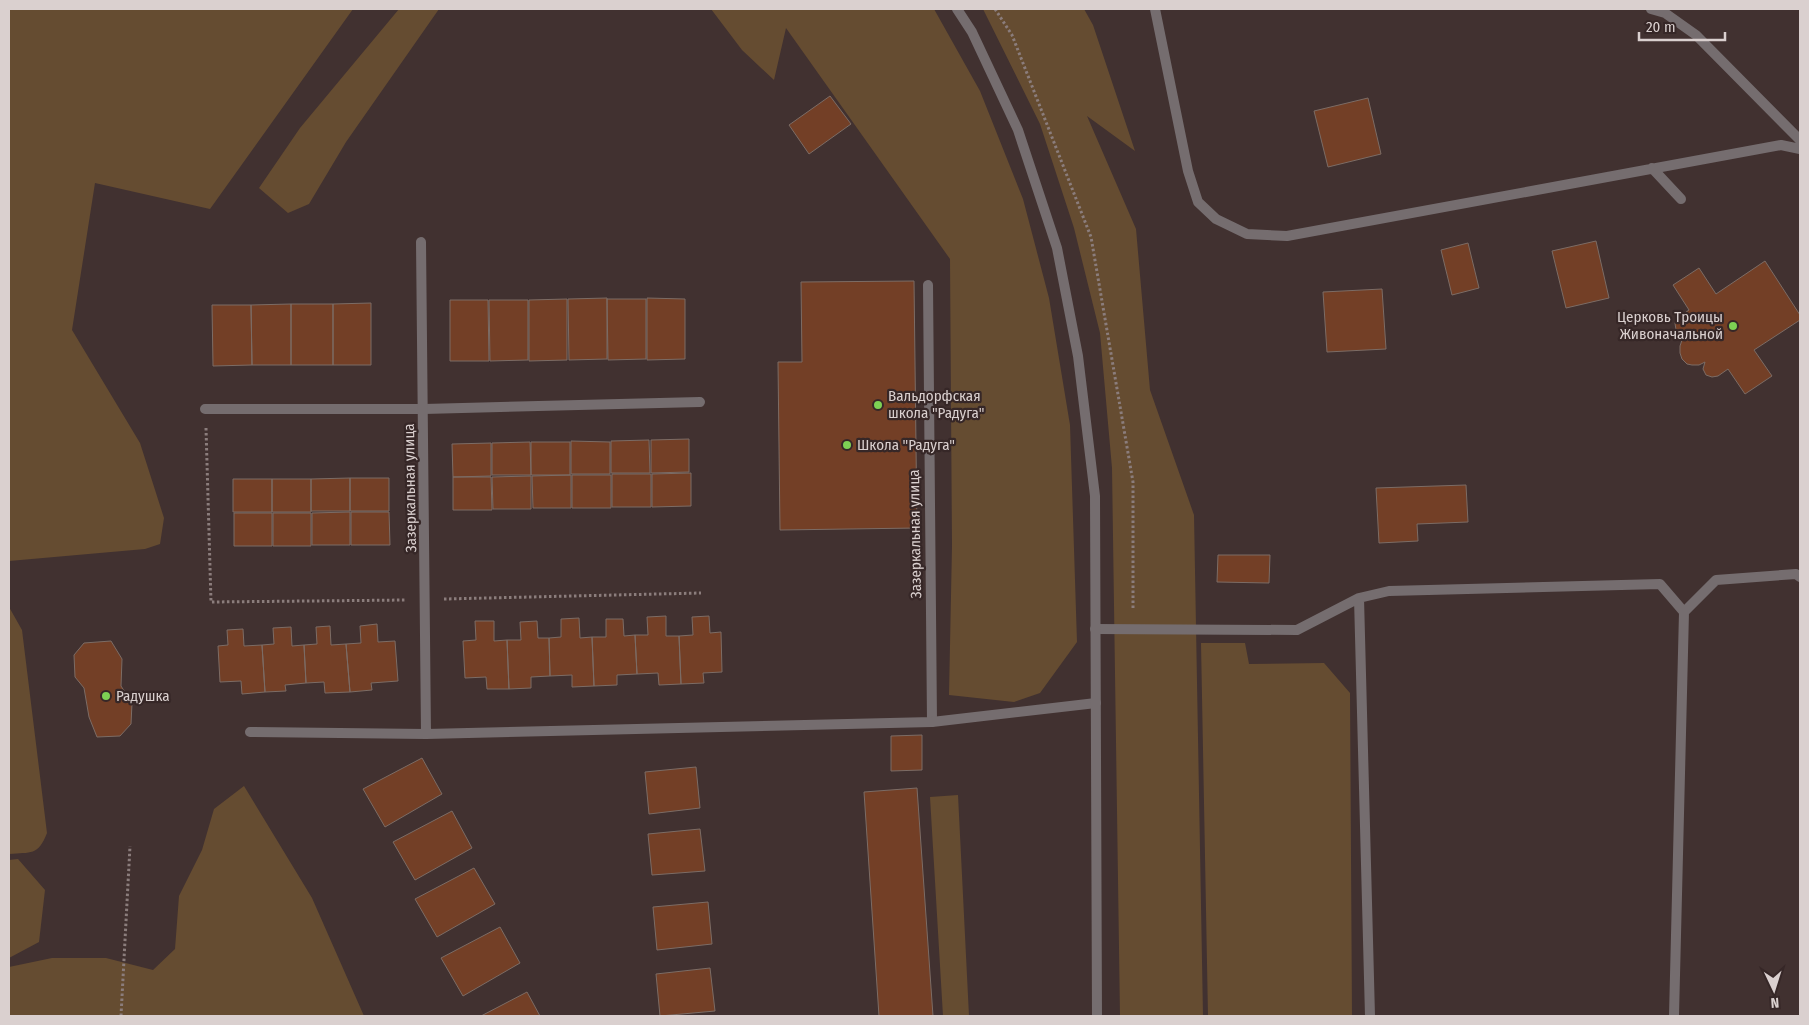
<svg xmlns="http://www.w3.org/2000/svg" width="1809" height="1025" viewBox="0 0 1809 1025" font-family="'Fira Sans Condensed',sans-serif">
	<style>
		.green { fill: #654c31 }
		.building { fill: #733f26; stroke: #7c6c65 }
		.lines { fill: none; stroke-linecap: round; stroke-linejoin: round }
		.path { stroke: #8b7d7c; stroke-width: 3; stroke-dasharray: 2.5 2.5; stroke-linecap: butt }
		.service { stroke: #756d6f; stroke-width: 10 }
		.minor { stroke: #756d6f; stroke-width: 10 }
		.tertiary { stroke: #756d6f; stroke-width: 10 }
		.poi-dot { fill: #7dd154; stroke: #362727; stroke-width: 2 }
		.labels { text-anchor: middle; stroke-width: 4.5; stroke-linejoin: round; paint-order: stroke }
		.poi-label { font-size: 15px; fill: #dad0cf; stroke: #362727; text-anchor: start }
		.street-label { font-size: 15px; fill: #dad0cf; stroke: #362727 }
	</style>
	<rect width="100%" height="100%" fill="#413130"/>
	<!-- green -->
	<path class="green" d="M9,9h344l-143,200 -115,-26 -23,147 68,113 24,75 -4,26 -15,5 -136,12z
		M399,9h40l-93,133 -37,62 -21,9 -29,-25 41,-60z
		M711,9h223l46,82 43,108 26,99 21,127 7,217 -37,51 -26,9 -65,-7 3,-149 -2,-287 -164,-231 -12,52 -32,-30z
		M983,9h101l9,16 42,126 -48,-35 49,113 14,161 44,125 9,501h-83l-8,-548 -12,-135 -26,-105 -34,-104z
		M9,607l13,23 25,203c-9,23 -16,19 -38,21z
		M1201,643h44l4,21 75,-1 26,30 2,323h-144z
		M244,786l68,112 52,118h-355v-49l43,-9h54l47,12 22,-21 4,-53 23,-46 12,-41z
		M958,795l11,221h-26l-13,-219z
		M18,859l27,31 -6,52 -30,16v-98z"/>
	<!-- building -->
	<path class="building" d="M830,96l21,28 -42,30 -20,-29z
		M1368,98l13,56 -53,13 -14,-56z
		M1596,241l13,57 -43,10 -14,-57z
		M1468,243l11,45 -27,7 -11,-45z
		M1765,261l35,54v5l-46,30 18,26 -27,18 -17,-25 -10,7 -6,1 -6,-2 -3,-6 2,-7 -6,3h-7l-5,-1 -5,-5 -2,-6v-7l2,-6 5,-3 -6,-2 -5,-5 -1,-7 4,-6 10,-7 -16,-25 26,-17 17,26z
		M914,281l3,247 -137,2 -2,-168h24l-1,-80z
		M1382,289l4,60 -59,3 -4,-60z
		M607,298v61l-38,1 -1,-61z
		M647,298l38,1v60l-38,1z
		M567,299v61l-38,1v-61z
		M607,299h39v60l-38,1z
		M450,300h38l1,61h-39z
		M489,300h39v60l-38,1z
		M371,303v62h-38v-61z
		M291,304v61h-39l-1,-60z
		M291,304h42v61h-42z
		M212,305h39l1,60 -39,1z
		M689,439v33l-38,1v-33z
		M649,440l1,33h-39v-32z
		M571,441l39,1v32h-39z
		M530,442l1,33h-39v-32z
		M531,442h39v33h-39z
		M491,443v33l-38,1 -1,-33z
		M691,473v33l-39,1v-33z
		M612,474h39v33h-39z
		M571,475v33h-38l-1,-32z
		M572,475h39v33h-39z
		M531,476v33h-38l-1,-32z
		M453,477h38l1,33h-39z
		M350,478v33h-39v-32z
		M350,478h39v33h-39z
		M233,479h39v33h-39z
		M272,479h39v33h-39z
		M1466,485l2,37 -51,2 1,17 -39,2 -3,-55z
		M350,512v33h-38v-32z
		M351,512h38l1,33h-39z
		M234,513h38v33h-38z
		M273,513h38v33h-38z
		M1218,555h52l-1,28 -52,-1z
		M666,616v20h13l2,48 -22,1 -1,-12 -21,1 -2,-39h13l-1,-18z
		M709,616l1,17 11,-1 1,40 -19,1 1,10 -23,1 -2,-48 14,-1 -1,-18z
		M579,618l1,20 12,-1 2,49 -22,1v-12l-22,1 -1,-38 12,-1v-18z
		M606,619h17l1,17 11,-1 2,39 -20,1v10l-23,1 -2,-49h14z
		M475,621h19v20l13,-1 2,49h-22l-1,-12 -21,1 -2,-37 13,-1z
		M537,621l1,17h11l1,38 -19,1v11l-22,1 -2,-49h14l-1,-18z
		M377,624l1,18 17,-1 3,40 -27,2 1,7 -22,2 -4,-48 15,-1 -1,-17z
		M330,626l1,19 15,-1 4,48 -25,1 -1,-11 -18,1 -2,-38 13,-1 -1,-17z
		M291,627l1,19 12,-1 2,38 -21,2 1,6 -21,1 -3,-47 12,-1 -1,-16z
		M243,629l1,17 18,-1 3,47 -23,2 -1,-13 -21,1 -2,-36 10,-1 -1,-15z
		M111,641l11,18 -1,27 11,17 -1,21 -11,12 -23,1 -8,-20 -5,-29 -9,-11 -1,-22 10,-12z
		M922,735v35l-31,1v-35z
		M422,758l20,36 -57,33 -22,-38z
		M696,767l4,41 -51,6 -4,-42z
		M917,788l16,228h-54l-15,-224z
		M452,811l20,37 -57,32 -22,-38z
		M700,829l5,42 -53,4 -4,-41z
		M474,868l21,36 -58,33 -22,-38z
		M708,902l4,42 -55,6 -4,-43z
		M500,927l20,36 -57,33 -22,-38z
		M710,968l5,43 -55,5 -4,-42z
		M527,992l13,24h-59z"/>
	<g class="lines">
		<!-- path -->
		<path class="path" d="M995,9l17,26 79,202 42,245v127
			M206,428l5,174 195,-2
			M444,599l257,-6
			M121,1016l9,-170"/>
		<!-- service -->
		<path class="service" d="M928,285l4,437
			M205,409h219l276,-7"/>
		<!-- minor -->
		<path class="minor" d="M1155,9l33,162 10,31 18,17 31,15 40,2 494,-91 19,4
			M1651,9l14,4 31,22 104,105
			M1652,168l29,31
			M421,242l5,492
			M1684,612l32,-32 80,-6 4,3
			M1095,629l202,1 62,-32
			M250,732l176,2 506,-12 164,-19
			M1370,1016l-11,-418 30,-7 271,-7 24,28 -10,404"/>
		<!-- tertiary -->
		<path class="tertiary" d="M957,9l15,23 46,98 39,118 21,108 17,140 2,520"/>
	</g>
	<!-- markers -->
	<g class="poi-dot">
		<circle cx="1733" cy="326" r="5"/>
		<circle cx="878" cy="405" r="5"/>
		<circle cx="847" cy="445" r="5"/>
		<circle cx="106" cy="696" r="5"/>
	</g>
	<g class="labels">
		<!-- poi labels -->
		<g class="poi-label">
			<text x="1723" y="322" text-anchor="end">Церковь Троицы<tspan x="1723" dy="17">Живоначальной</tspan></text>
			<text x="888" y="401">Вальдорфская<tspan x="888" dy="17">школа "Радуга"</tspan></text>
			<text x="857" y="450">Школа "Радуга"</text>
			<text x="116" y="701">Радушка</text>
		</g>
		<!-- street labels -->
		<g class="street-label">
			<text transform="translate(410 488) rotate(-91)" y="5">Зазеркальная улица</text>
			<text transform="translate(915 534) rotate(-91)" y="5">Зазеркальная улица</text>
		</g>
	</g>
	<!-- border -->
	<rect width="1809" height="1025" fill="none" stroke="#dad0cf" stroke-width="20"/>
	<!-- north arrow -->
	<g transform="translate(1774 990) rotate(176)" stroke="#362727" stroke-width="4" paint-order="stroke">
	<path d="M0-4L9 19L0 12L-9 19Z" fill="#dad0cf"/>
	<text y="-8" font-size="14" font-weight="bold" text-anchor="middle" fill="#dad0cf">N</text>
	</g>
	<!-- scale -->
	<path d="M1639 32v8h86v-8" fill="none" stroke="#dad0cf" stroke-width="2.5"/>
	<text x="1646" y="32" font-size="15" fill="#dad0cf" stroke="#362727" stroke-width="4" paint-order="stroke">20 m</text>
</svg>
